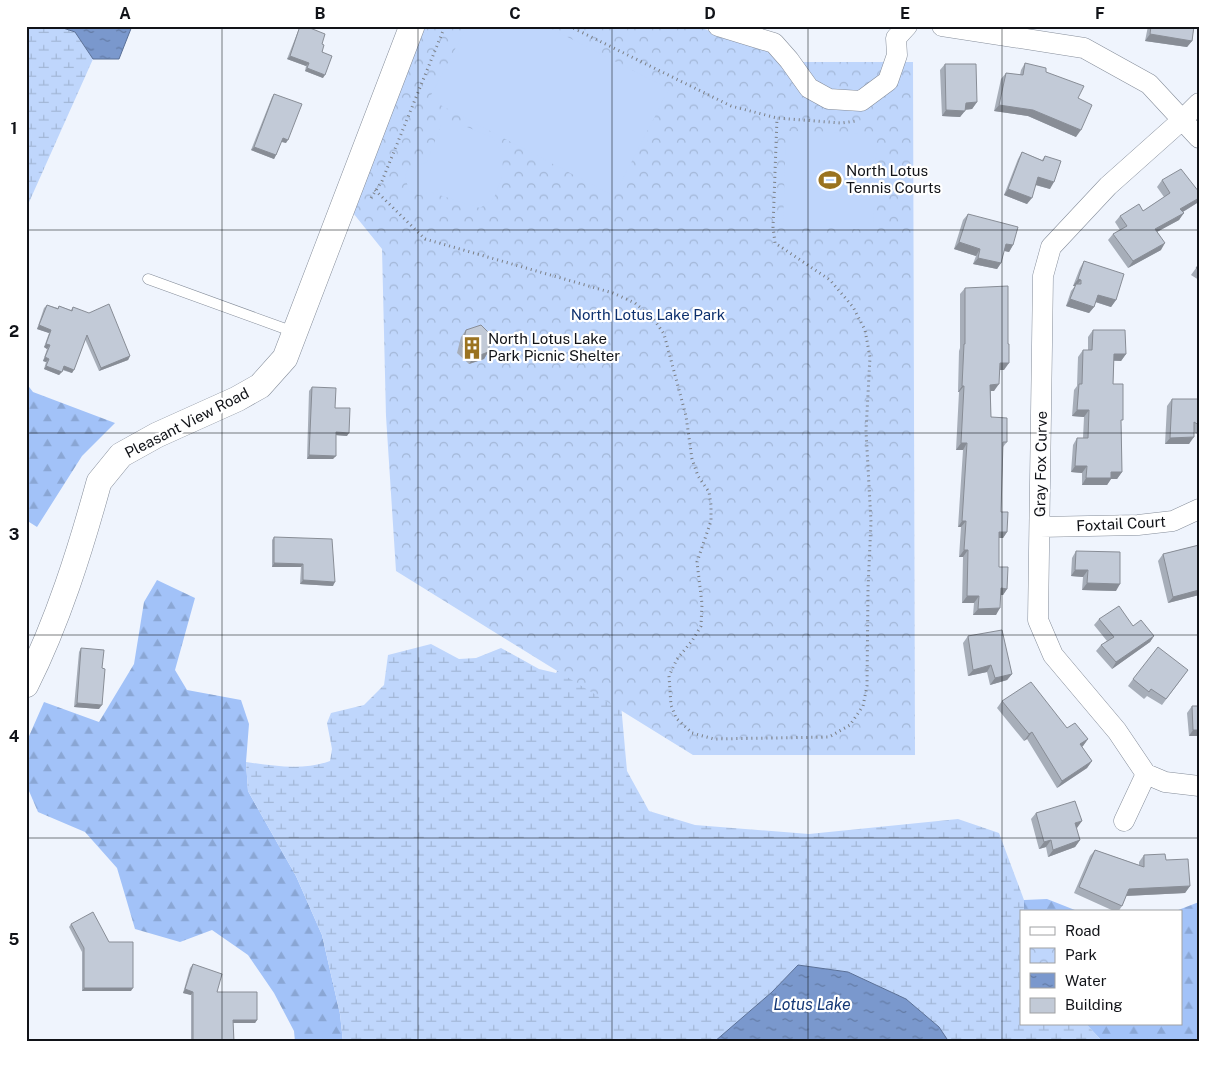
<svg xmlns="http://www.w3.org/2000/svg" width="1225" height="1068" viewBox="0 0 1225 1068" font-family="'Public Sans',sans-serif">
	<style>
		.forest { fill: url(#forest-firs) }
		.wetland { fill: url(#wetland-marsh) }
		.park { fill: url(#park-crowns) }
		.pitch { fill: #bfd6fc }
		.water { fill: url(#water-ripples); stroke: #5a7097 }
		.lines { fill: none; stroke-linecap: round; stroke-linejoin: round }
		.service-casing { stroke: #858d9a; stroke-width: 11 }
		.minor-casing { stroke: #858d9a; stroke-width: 21 }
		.tertiary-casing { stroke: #858d9a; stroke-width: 26 }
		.path { stroke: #7b7f85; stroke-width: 3; stroke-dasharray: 1 4; stroke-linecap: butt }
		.service { stroke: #fff; stroke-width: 10 }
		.minor { stroke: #fff; stroke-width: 20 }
		.tertiary { stroke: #fff; stroke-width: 25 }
		.wall { fill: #a7aeb9 }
		.shaded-wall { fill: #888d96 }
		.building { fill: #c2cad7; stroke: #888d96 }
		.grid { fill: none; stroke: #111318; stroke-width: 1; stroke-opacity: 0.55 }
		.labels { text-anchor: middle; stroke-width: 4.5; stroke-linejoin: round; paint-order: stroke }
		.poi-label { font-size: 15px; fill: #111318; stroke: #fff; text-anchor: start }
		.park-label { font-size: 15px; fill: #0d306e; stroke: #fff }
		.street-label { font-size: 15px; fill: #111318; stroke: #fff }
		.water-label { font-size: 16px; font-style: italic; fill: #153876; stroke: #fff }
		.neatline { fill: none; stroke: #111318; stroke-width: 2 }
		.grid-label { font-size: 16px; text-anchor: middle; font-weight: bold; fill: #111318 }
	</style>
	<defs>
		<pattern id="forest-firs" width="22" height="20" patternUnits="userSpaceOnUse" patternTransform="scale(1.25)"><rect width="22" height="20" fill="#a2c2f8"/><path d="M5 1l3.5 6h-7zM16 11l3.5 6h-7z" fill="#8aa6d4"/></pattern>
		<pattern id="wetland-marsh" width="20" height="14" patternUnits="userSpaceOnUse" patternTransform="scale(1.25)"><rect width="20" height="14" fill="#bfd6fc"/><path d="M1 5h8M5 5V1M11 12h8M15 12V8" fill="none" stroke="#a3b7d7"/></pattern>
		<pattern id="park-crowns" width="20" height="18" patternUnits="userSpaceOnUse" patternTransform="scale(1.25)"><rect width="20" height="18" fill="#bfd6fc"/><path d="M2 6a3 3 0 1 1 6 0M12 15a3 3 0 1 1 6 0" fill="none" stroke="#a3b7d7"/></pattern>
		<pattern id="water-ripples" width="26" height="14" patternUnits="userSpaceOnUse" patternTransform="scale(1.25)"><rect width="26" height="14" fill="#7a98cd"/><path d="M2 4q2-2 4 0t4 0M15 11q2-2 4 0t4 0" fill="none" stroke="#637ba5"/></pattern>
	</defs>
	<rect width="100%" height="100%" fill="#eff4fd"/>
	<!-- forest -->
	<path class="forest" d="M26,383l7,9 82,31 -33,33 -45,71 -11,-7z
		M157,580l38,18 -20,72 12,20 54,10 8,24 -3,38 2,29 48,85 26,59 18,79 3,28h-48l-1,-11 -20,-38 -26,-38 -36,-25 -32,12 -45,-13 -18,-61 -32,-36 -47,-20 -12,-28v-41l18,-41 55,20 35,-58 10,-62z
		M1047,899l33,13h-56v-12z
		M1199,902v140h-96l-17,-18h95v-112h-8z"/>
	<!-- wetland -->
	<path class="wetland" d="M26,26h31l18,6 18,27 -67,150z
		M615,637l12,134 22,40 46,14 114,9 149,-15 41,14 25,67v12h-3v112h65l17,18h-154l-10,-15 -33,-28 -58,-27 -50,-7 -26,27 -58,50h-371l-3,-28 -18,-79 -26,-59 -48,-85 -2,-29c29,4 56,9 84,-1l2,-12 -5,-26 4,-10 33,-8 20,-20 4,-30 43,-11 28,15 17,-1 25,-10 38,21 17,4 9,-16z"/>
	<!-- park -->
	<path class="park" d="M419,26h278l38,15 34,8 13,13h131l2,693h-222l-297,-184 -10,-155 -4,-167 -37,-46z"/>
	<!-- pitch -->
	<path class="pitch" d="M467,26h79l123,63 -55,107 -185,-97z
		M441,125h21l30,12 11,18 -1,22 -8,21 -14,10 -50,-16 -11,3 -10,-4 -4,-15 3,-7 19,-7z
		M786,131l91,3 -4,96 -90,-4z"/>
	<!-- water -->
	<path class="water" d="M57,26h75l-13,33h-26l-18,-27z
		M798,965l50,7 58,27 33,28 10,15h-235l58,-50z"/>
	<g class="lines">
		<defs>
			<path id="service" d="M148,279l146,53"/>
			<path id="minor" d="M718,26l56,17 15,17 20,28 20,11 32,2 27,-20 9,-26 -1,-17 11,-12
				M942,26l142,22 65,36 50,54
				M1199,103l-17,17 -74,66 -57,61 -8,29 -5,344 15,35 64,76 29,43 19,8 34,4
				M1040,527l98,-2 35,-4 26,-12
				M1124,821l22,-47"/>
			<path id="tertiary" d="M26,685c32,-64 54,-134 73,-203l22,-27 36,-20 80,-36 23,-13 25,-28 127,-332"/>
		</defs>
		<!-- service casing -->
		<use href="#service" class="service-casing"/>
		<!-- minor casing -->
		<use href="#minor" class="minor-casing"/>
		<!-- tertiary casing -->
		<use href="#tertiary" class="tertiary-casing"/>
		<!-- path -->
		<path class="path" d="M569,26l162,80 46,12 64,5 15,-2
			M375,190l50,49 188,54 22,10 18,15 11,16 22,82 6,43 6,17 11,16 2,13v16l-14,41 5,42 -1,22 -9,15 -15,18 -8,17 2,29 5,13 16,15 22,6 115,-2 21,-12 13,-19 4,-20 1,-98 3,-66 -5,-91 4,-74 -5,-27 -12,-23 -23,-27 -55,-37 -2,-16 4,-109
			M371,198l11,-17 63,-155"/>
		<!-- service -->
		<use href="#service" class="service"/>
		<!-- minor -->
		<use href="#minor" class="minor"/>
		<!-- tertiary -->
		<use href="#tertiary" class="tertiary"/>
	</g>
	<!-- wall -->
	<path class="wall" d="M300,26h5l17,18 1,34 -18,-7 1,-5 -19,-7z
		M1148,26h46l-2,15 -5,6 -42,-6z
		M1025,63l21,9 32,26 -2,39 -48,-21 -34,-5 7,-32 5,-6 14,2 1,-5z
		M945,64l32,38 -5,7 -7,1 -5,7 -18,-1 -2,-46z
		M274,94l12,49 -5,-1 -5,13 -2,4 -23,-9 21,-53z
		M1022,152l20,8 3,-4 5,33 -15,-4 -8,19 -23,-9 14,-36z
		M1162,180l35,23 -14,9 -4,8 -22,12 4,18 -33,18 -20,-28 5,-6 7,-4 -5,-8 5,-6 23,-5 21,-14 -7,-10z
		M968,214l45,31 -4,7 -5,-1 -3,12 -4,6 -24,-5 3,-8 -22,-7 9,-29z
		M1084,261l32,39 -5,7 -16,-5 -1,5 -5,6 -23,-7 5,-15 4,-5h-2l7,-18z
		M1199,264v16l-8,-5z
		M965,288l39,82h-4l-6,21h-3v26l16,25 -4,5 -2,65 6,20 -4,6h-4v29l8,22 -4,6h-2l-5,20h-23l1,-12h-12l1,-46h-4l2,-30h-3l5,-77h-7l3,-58h-1l1,-41 1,-3v-54z
		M47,305l11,3 1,-2 12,4 2,-3 57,49 -2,4 -29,11 -14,-32 -13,34 -10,-3 -3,5 -15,-6 2,-7 -3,-1 4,-12 -3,-2 5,-14 -12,-4 7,-21z
		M466,330l22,22 -4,7 -15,5 -12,-11 4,-16z
		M1093,330l33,24 -5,7h-7l-1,23 8,39 1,49 -5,7h-6l-4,6h-25v-12l-11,-1 2,-27 4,-7h6l1,-21 -12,-1 2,-26 3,-4 1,-29 5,-7h5v-13z
		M312,387l23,21 12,28 -11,-1 -3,24h-26l2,-68z
		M1172,399h27v36l-5,-3 -5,12h-24l2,-38z
		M274,537l59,49 -33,-2 1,-17h-29v-27z
		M1199,545v50l-31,8 -10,-42 5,-7z
		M1076,551l40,40 -34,-1 1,-13 -12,-1 1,-18z
		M1099,619l34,7 21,10 -4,6 -38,27 -16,-18 5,-6 6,-4 -13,-16z
		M968,636l44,38 -5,6 -17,5 -3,-13 -19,4 -5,-33z
		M81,648l18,61 -25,-2 5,-55z
		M1188,670l-26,35 -15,-9 -3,3 -16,-13 5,-7z
		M1002,701l86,38 -6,8 10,14 -5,7 -30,20 -30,-49 -3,2 -27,-33z
		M1199,701v39h-2v-4h-8l-2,-23 5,-7h5v-2z
		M1036,813l41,15h-1l4,12 -5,7 -27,10 -2,-10 -7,2 -8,-30z
		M1095,850l44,15v-3l5,-7 22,5 24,26 -5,7 -59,3 -4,10 -4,6h-2l-42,-19 16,-37z
		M71,924l60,67h-49v-39l-13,-25z
		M193,964l24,28 40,28 -2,3h-22l1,19h-43v-47l-8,-2 7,-25z"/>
	<!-- shaded-wall -->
	<path class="shaded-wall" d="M1150,34l42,7 -5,6 -42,-6z
		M290,56l19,7 -3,3 -19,-7z
		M307,68l18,7 -2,3 -18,-7z
		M977,102l-5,7 -11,1 5,-7z
		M999,105l34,5 48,20 -5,7 -48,-21 -34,-5z
		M946,110l19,1 -5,6 -18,-1z
		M283,138l5,2 -2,3 -6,-2z
		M254,147l22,8 -2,4 -23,-9z
		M1038,177l16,5 -4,7 -17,-5z
		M1008,189l24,9 -5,6 -23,-9z
		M1199,198v2l-2,3 -21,13 4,-7z
		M1184,213l-5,7 -28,15 4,-6z
		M959,242l21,7 -4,7 -22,-7z
		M1165,243l-4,7 -33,18 5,-7z
		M1006,244l7,1 -4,7 -8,-2z
		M978,258l23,5 -4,6 -24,-5z
		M1078,279l3,1 -5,6h-3z
		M1098,295l18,5 -5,7 -18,-6z
		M1070,299l24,8 -5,6 -23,-7z
		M39,325l12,5 -2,3 -12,-4z
		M46,344l4,1 -3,4 -3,-2z
		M488,352l-4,7 -15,5 4,-6z
		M1114,354h12l-5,7 -12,-1z
		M130,356l-2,4 -29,11 2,-3z
		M45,357l4,2 -3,3 -3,-1z
		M1000,363h9l-5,7h-9z
		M46,366l16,6 -3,3 -15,-6z
		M64,366l10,4 -2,3 -10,-4z
		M999,384l-5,7h-8l4,-6z
		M962,386h2l-5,6h-1z
		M1077,410h12l-5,7 -12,-1z
		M336,432l13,1 -2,3 -13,-1z
		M1194,437l-5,7h-24l5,-6z
		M961,443h6l-4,7h-7z
		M309,455l27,1 -3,3h-26z
		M1075,466h12l-5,7 -11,-1z
		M1111,472h11l-5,7h-6l-4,6h-25l4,-7z
		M962,521h4l-5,6h-3z
		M999,532h8l-4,6h-8z
		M964,550h4l-5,7h-4z
		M274,563l29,1 -2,3h-29z
		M1075,570h13l-5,7 -12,-1z
		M303,580l32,2 -2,4 -33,-2z
		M1087,583l33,1 -4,7 -34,-1z
		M1001,588l6,1 -4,6h-7z
		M1199,590v5l-31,8 5,-6z
		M967,596h12l-5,7h-12z
		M1000,608l-4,7h-23l5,-6z
		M1154,636l-4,6 -38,27 4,-7z
		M991,665l-4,7 -19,4 5,-6z
		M1012,674l-5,6 -17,5 5,-7z
		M77,703l25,2 -3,4 -25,-2z
		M1193,730h6v3l-2,3h-8z
		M1032,732l-5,7 -3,2 5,-7z
		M1088,739l-5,7 -8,5 5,-7z
		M1092,761l-5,7 -30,20 5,-7z
		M1082,821l-5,7 -7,2 5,-7z
		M1051,840l-5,7 -7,2 5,-7z
		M1080,840l-5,7 -27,10 5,-7z
		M1190,886l-5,7 -61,3 5,-7z
		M84,988h49l-2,3h-49z
		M185,989l8,3 -2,3 -8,-2z
		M233,1020h24l-2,3h-24z"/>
	<!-- building -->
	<path class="building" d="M300,26h5l20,8 -3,10 2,1 -2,7 10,4 -7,19 -18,-7 2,-5 -19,-7z
		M1151,26h43l-2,15 -42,-7z
		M1025,63l21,5v4l38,14 -6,12 14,7 -11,25 -48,-20 -34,-5 7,-32 17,2z
		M945,64h31l1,38 -11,1 -1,8 -19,-1z
		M274,94l28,10 -14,36 -5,-2 -7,17 -22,-8z
		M1022,152l21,9 2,-5 16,5 -7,21 -16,-5 -6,21 -24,-9z
		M1181,169l18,23v6l-19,11 4,4 -29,16 10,14 -32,18 -20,-27 14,-8 -7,-10 19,-12 4,7 27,-18 -8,-13z
		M968,214l50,13 -5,18 -7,-1 -5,19 -23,-5 2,-9 -21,-7z
		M1084,261l40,13 -8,26 -18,-5 -4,12 -24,-8 6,-15h5v-4l-3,-1z
		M1199,264v6l-3,-2z
		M1008,286v58h1v19h-9l-1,21 -9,1 1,32 16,1v24h-4l-2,70h7l-1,20h-8v35h9l-1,22 -6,-1 -1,20 -22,1 1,-13h-12l1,-46h-4l2,-29h-4l5,-78h-6l3,-57h-2l2,-42h1v-56z
		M109,304l21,52 -29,12 -14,-33 -13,35 -10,-4 -2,6 -16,-6 3,-7 -4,-2 5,-12 -4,-1 5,-14 -12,-5 8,-20 11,4 1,-3 13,5 1,-4 16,6z
		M481,325l11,11 -4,16 -15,6 -11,-12 4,-16z
		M1093,330h32l1,24h-12l-1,30h10v36h-2l1,52h-11v6h-25l1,-12h-12l2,-28h11l1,-28h-12l2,-26h3l1,-34h9z
		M312,387l24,1 -1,20h15l-1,25 -13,-1v24l-27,-1z
		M1172,399h27v26l-5,-3v15l-24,1z
		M274,537l58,2 3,43 -32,-2v-16l-29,-1z
		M1199,545v45l-26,7 -10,-43z
		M1076,551l44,1v32l-33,-1 1,-13h-13z
		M1119,606l14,20 8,-6 13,16 -38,26 -15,-17 13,-8 -15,-18z
		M1002,630l10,44 -17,4 -4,-13 -18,5 -5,-34z
		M1158,647l30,23 -22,29 -15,-10 -2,3 -16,-13z
		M81,648l23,2 -2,18 3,1 -3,36 -25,-2z
		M1031,682l36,46 8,-5 13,16 -8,5 12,17 -30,20 -30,-49 -3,2 -27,-33z
		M1192,706h7v24h-6z
		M1075,801l7,20 -7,2 5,17 -27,10 -2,-10 -7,2 -8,-29z
		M1095,850l49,17v-12l21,-1 1,6 22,-1 2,27 -61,3 -7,17 -43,-19z
		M93,912l16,30h24v46h-49v-40l-13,-24z
		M193,964l29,10 -5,18h40v28h-24l1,22h-41v-50l-8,-3z"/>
	<!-- grid -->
	<path class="grid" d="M222,26v1016M418,26v1016M612,26v1016M808,26v1016M1002,26v1016M26,230h1173M26,433h1173M26,635h1173M26,838h1173"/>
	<!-- icons -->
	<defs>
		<symbol id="stadium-bare" viewBox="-9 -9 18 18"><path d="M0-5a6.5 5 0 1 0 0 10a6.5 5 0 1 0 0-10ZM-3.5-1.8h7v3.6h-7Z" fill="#9b7320" stroke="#fff" stroke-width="2.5" paint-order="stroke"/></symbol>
		<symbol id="building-bare" viewBox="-9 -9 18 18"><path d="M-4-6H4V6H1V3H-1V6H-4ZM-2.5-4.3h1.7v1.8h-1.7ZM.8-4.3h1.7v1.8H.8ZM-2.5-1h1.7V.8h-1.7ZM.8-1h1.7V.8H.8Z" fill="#9b7320" stroke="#fff" stroke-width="2.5" paint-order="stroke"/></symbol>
	</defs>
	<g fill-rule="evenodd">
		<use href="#stadium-bare" x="814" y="164" width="32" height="32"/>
		<use href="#building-bare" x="456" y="332" width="32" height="32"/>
	</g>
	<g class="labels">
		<!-- poi labels -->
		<g class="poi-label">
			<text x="846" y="176">North Lotus<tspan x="846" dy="17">Tennis Courts</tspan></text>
			<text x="488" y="344">North Lotus Lake<tspan x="488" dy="17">Park Picnic Shelter</tspan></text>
		</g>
		<!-- park labels -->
		<g class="park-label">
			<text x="648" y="320">North Lotus Lake Park</text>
		</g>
		<!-- street labels -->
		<g class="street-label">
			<text transform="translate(187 423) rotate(-27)" y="5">Pleasant View Road</text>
			<text transform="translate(1041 464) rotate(-89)" y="5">Gray Fox Curve</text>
			<text transform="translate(1121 524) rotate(-3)" y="5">Foxtail Court</text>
		</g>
		<!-- water labels -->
		<g class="water-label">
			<text x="812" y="1010">Lotus Lake</text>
		</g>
	</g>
	<!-- border -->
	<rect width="1225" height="1068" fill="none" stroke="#ffffff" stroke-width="55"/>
	<!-- legend -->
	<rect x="1020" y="910" width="162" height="115" fill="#ffffff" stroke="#a0a1a3"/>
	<rect x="1030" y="927" width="25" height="8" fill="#ffffff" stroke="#a0a1a3"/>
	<text x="1065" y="936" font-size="15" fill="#111318">Road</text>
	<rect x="1030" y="948" width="25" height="15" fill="url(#park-crowns)" stroke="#a0a1a3"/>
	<text x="1065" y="960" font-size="15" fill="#111318">Park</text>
	<rect x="1030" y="973" width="25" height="15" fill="url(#water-ripples)" stroke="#a0a1a3"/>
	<text x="1065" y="986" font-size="15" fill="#111318">Water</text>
	<rect x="1030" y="998" width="25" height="15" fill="#c2cad7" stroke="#a0a1a3"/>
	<text x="1065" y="1010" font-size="15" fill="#111318">Building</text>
	<rect x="28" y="28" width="1170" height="1012" class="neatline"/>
	<g class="grid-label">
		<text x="125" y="19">A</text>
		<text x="320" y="19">B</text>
		<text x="515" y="19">C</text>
		<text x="710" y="19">D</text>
		<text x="905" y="19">E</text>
		<text x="1100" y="19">F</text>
		<text x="14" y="134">1</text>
		<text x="14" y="337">2</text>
		<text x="14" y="540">3</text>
		<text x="14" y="742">4</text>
		<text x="14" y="945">5</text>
	</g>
</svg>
